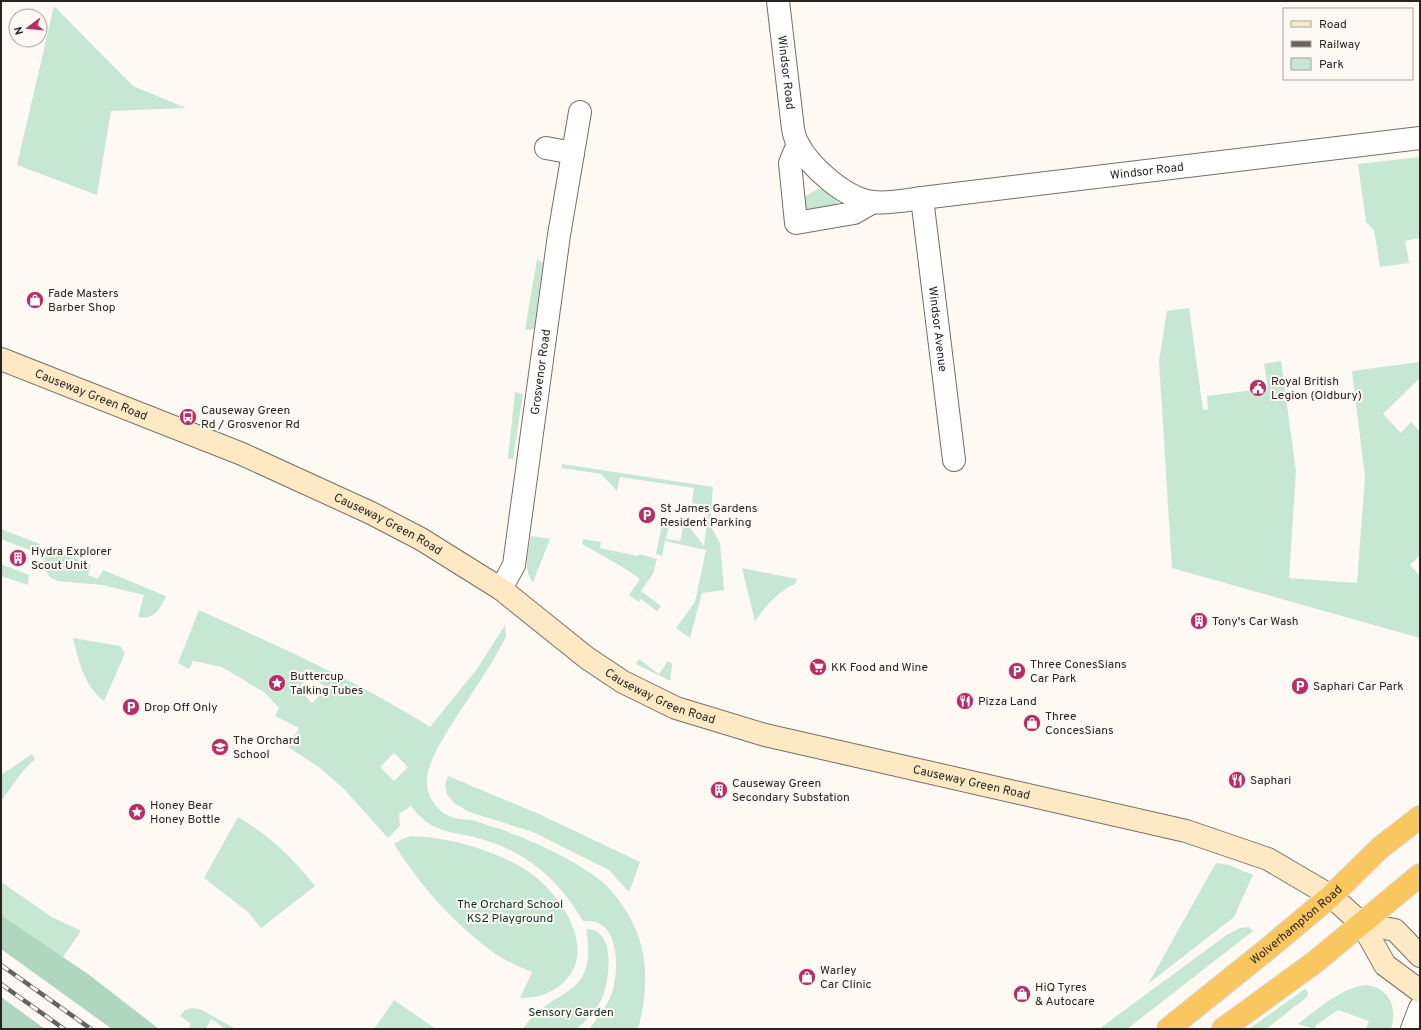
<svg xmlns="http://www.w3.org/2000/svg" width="1421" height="1030" viewBox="0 0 1421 1030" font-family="Overpass,sans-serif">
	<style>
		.green { fill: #c6e7d2; fill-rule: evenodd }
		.forest { fill: #aed7be }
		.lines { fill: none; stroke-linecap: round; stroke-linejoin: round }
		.minor-casing { stroke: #756f68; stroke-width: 24 }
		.secondary-casing { stroke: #756f68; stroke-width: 24 }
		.trunk-casing { stroke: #d8d8d7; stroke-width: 24 }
		.minor { stroke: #fff; stroke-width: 22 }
		.secondary { stroke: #fdeac4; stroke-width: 22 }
		.trunk { stroke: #fac660; stroke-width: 22 }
		.rail-casing { stroke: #66635f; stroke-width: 4.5 }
		.rail { stroke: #fef9f2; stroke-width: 3; stroke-dasharray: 9; stroke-linecap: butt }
		.labels { text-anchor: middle; stroke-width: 4; stroke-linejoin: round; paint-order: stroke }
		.street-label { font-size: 12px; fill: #272522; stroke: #fef9f2 }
		.poi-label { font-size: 12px; fill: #272522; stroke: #fef9f2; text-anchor: start }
		.park-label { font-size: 12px; fill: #00361e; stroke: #fef9f2 }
	</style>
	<rect width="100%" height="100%" fill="#fef9f2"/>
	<!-- green -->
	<path class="green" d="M54,6l79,80 53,22 -75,3 -14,84 -80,-30z
		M1420,157v81l-15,3 4,22 -29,4 -6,-37 -8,-8 -8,-58z
		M818,189h5l13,8 2,6 -4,4 -33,5 3,-15z
		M537,259l6,4 -9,66 -9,1z
		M1189,308l14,102 5,-1 -1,-13 61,-8 -4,-24 17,-3 15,110 -7,107 68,5 8,-106 -13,-106 68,-9v16l-37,36 18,19 10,-11 9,9v124l-10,10 10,11v62l-248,-70 -13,-207 8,-50z
		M515,392l8,2 -10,65h-5z
		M562,464l151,23 -3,38 10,18 4,47 -22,3 -12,45 -14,-10 19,-26 11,-52 -41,-9 -3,15 -6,-2 7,-34 6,6 -3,13 14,2 3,-13 6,-1 15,19 5,-40 -17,-3 2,-15 -74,-11 -3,14 -16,-17 -39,-6z
		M1,529l39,15 -3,9 -36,-14z
		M531,536l19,3 -17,43c-11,-12 -4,-32 -2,-46z
		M583,539l18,3 -1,6 38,8 1,-2 18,5 -4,15 -12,17 20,15 -4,5 -16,-12 -2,3 -10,-7 11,-16 -16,-11 -42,-24z
		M47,547l44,18 -3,10 10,4 5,-9 63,26c-6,13 -11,24 -28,21l6,-22 -42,-10 -44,-4 -7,-3 -8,-10z
		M1,564l28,11 -1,10 -27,-9z
		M742,568l55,11 -2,5c-18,8 -29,22 -40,37z
		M199,610c78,36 159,71 231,117l47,-58 28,-44 1,12c-8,14 -15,28 -24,41 -14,23 -54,76 -55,100 -2,16 9,33 24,39 6,2 14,2 21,3 10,3 21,7 31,10 32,12 70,29 97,50 8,6 15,15 20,22 29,39 30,82 18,127h-49c9,-11 18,-23 23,-36 6,-19 8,-61 -14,-70 -5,-2 -10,-2 -15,-2 -24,-41 -56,-69 -102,-82 -31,-9 -48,-4 -70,-33l-12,8 1,12 -12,12 -44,-49 -24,-21 -32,-21 11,-19 -24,-12 4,-8 -14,-15 -43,-26 -29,-6 -4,8 -11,-6zM312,675l14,14 -14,14 -14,-15zM394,753l14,14 -14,14 -14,-14z
		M73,638l47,8 5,7 -21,48c-19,-14 -26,-41 -31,-63z
		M639,659l20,15 9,-13 4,3 -2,17 -34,-17z
		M32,754l3,5 -12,12 -22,30v-26z
		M448,776l91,38 101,48 -11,30 -20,-22 -76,-38 -64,-20 -15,-9 -7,-9 -2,-9z
		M238,817c32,19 54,40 77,69l-54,42 -13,-16 -44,-34z
		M411,836c40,1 96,17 127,43 28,24 59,74 24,105 -12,10 -26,14 -42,14l12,-26c-12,-5 -25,-10 -36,-18 -41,-29 -75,-67 -102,-110l8,-5z
		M1216,863l13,2 24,10 -19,42 -86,67z
		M1,882l51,35 29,14 -18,26 -62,-42z
		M1249,927l4,4 -126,98h-28l129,-95 12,-6z
		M586,929c29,0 24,44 18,64 -5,14 -16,27 -28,36h-53c28,-44 76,-27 63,-100z
		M1366,985c23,2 32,23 25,44h-25l3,-8 -31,-11 -22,15 -1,4 -17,-5c21,-16 41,-35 68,-39z
		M1305,989l3,3 -1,5 -41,32h-17z
		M394,1000l42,29h-62z
		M192,1008l8,1 36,20h-11l-14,-10 -5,10h-18l3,-5 -11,-8 5,-6z"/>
	<!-- forest -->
	<path class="forest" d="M1,915l87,59 71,55h-47l-111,-80z
		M1,997l44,32h-44z"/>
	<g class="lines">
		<defs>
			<g id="minor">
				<path id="s1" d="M778,1l15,128c1,5 2,10 5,15 12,23 48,55 75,58 15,2 34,-2 49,-4l498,-60"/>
				<path d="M798,144l-8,19 6,60 58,-10 19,-11"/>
				<path d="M546,148l27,5"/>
				<path id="s2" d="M922,198l32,262"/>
				<path id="s3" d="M501,589l13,-24 45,-330 21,-123"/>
				<path d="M1412,1029l8,-21"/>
			</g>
			<g id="secondary">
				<path id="s4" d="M1,359l241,95 129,59 50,26 80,50 86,69 36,24 53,26 89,27 421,96 82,28 63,37 31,28 23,41 35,26"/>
				<path d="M1362,924l33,6 25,26"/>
			</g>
			<g id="trunk">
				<path id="s5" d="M1168,1029l102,-82 61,-51 49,-48 40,-31"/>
				<path d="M1223,1029l92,-67 105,-87"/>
			</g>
		</defs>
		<!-- minor casing -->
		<use href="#minor" class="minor-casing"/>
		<!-- secondary casing -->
		<use href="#secondary" class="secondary-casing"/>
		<!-- trunk casing -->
		<use href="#trunk" class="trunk-casing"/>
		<!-- minor -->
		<use href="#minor" class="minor"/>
		<!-- secondary -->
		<use href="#secondary" class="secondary"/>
		<!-- trunk -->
		<use href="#trunk" class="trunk"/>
		<defs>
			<path id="rail" d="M1,965l90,64
				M1,984l63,45"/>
		</defs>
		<!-- rail casing -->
		<use href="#rail" class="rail-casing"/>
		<!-- rail -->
		<use href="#rail" class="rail"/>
	</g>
	<!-- icons -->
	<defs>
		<symbol id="shop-disc" viewBox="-11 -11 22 22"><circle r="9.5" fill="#b92d66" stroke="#fef9f2"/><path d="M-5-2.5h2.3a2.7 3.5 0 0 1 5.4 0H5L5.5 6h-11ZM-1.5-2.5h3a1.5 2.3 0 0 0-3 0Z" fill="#fff"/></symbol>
		<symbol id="civic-disc" viewBox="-11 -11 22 22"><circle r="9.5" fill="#b92d66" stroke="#fef9f2"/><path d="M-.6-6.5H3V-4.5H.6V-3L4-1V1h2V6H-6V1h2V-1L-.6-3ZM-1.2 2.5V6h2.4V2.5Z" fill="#fff"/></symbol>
		<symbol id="bus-disc" viewBox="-11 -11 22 22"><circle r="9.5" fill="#b92d66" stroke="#fef9f2"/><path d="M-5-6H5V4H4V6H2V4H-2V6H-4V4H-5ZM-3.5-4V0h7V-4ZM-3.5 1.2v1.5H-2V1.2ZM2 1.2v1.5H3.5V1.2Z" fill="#fff"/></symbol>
		<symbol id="parking-disc" viewBox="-11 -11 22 22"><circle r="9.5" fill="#b92d66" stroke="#fef9f2"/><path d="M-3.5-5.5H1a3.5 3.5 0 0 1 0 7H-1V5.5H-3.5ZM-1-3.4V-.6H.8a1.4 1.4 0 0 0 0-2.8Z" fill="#fff"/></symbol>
		<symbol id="building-disc" viewBox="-11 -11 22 22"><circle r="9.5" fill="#b92d66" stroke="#fef9f2"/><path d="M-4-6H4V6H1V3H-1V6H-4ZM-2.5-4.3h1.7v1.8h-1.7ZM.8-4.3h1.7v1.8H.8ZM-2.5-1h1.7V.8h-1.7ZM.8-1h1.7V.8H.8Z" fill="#fff"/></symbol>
		<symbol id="supermarket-disc" viewBox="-11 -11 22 22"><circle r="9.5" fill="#b92d66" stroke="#fef9f2"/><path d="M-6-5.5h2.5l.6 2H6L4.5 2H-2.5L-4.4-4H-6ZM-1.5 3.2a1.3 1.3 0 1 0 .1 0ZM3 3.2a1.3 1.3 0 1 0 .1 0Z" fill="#fff"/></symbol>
		<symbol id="sight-disc" viewBox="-11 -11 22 22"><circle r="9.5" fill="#b92d66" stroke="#fef9f2"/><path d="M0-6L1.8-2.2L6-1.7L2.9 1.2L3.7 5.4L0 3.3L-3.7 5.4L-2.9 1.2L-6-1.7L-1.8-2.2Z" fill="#fff"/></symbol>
		<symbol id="restaurant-disc" viewBox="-11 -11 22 22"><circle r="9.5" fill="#b92d66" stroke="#fef9f2"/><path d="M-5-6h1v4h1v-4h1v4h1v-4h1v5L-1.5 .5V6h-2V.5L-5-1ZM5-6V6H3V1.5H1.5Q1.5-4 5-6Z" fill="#fff"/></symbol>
		<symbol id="school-disc" viewBox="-11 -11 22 22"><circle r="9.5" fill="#b92d66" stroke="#fef9f2"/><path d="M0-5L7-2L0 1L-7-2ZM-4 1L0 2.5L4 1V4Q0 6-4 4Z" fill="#fff"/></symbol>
	</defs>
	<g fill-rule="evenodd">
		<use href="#shop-disc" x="25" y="290" width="20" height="20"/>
		<use href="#civic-disc" x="1248" y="378" width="20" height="20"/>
		<use href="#bus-disc" x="178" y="407" width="20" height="20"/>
		<use href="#parking-disc" x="637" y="505" width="20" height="20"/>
		<use href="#building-disc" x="8" y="548" width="20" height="20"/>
		<use href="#building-disc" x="1189" y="611" width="20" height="20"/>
		<use href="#supermarket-disc" x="808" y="657" width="20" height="20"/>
		<use href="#parking-disc" x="1007" y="661" width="20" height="20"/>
		<use href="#sight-disc" x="267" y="673" width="20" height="20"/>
		<use href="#parking-disc" x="1290" y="676" width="20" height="20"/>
		<use href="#restaurant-disc" x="955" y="691" width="20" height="20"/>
		<use href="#parking-disc" x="121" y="697" width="20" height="20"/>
		<use href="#shop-disc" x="1022" y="713" width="20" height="20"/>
		<use href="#school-disc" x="210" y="737" width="20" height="20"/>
		<use href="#restaurant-disc" x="1227" y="770" width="20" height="20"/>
		<use href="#building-disc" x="709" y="780" width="20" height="20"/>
		<use href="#sight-disc" x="127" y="802" width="20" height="20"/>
		<use href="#shop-disc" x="797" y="967" width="20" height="20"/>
		<use href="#shop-disc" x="1012" y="984" width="20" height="20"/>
	</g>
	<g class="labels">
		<!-- street labels -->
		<g class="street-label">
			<text dy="4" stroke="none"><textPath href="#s1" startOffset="72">Windsor Road</textPath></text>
			<text dy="4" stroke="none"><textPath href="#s1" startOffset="518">Windsor Road</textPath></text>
			<text dy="4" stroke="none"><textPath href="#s2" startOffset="132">Windsor Avenue</textPath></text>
			<text dy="4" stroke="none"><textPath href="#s3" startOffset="222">Grosvenor Road</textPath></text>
			<text dy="4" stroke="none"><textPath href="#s4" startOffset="97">Causeway Green Road</textPath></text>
			<text dy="4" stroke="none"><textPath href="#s4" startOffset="421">Causeway Green Road</textPath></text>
			<text dy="4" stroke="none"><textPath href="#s4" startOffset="745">Causeway Green Road</textPath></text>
			<text dy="4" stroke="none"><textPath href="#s4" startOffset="1069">Causeway Green Road</textPath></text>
			<text dy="4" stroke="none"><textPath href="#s5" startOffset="165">Wolverhampton Road</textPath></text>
		</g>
		<!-- poi labels -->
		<g class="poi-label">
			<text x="48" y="297">Fade Masters<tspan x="48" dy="14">Barber Shop</tspan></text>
			<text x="1271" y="385">Royal British<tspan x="1271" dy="14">Legion (Oldbury)</tspan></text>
			<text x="201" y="414">Causeway Green<tspan x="201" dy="14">Rd / Grosvenor Rd</tspan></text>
			<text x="660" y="512">St James Gardens<tspan x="660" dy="14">Resident Parking</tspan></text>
			<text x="31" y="555">Hydra Explorer<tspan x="31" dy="14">Scout Unit</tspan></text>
			<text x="1212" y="625">Tony's Car Wash</text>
			<text x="1030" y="668">Three ConesSians<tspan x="1030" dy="14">Car Park</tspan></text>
			<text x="831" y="671">KK Food and Wine</text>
			<text x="290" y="680">Buttercup<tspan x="290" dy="14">Talking Tubes</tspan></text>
			<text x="1313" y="690">Saphari Car Park</text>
			<text x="978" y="705">Pizza Land</text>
			<text x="144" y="711">Drop Off Only</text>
			<text x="1045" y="720">Three<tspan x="1045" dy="14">ConcesSians</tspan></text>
			<text x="233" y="744">The Orchard<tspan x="233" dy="14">School</tspan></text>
			<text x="1250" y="784">Saphari</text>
			<text x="732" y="787">Causeway Green<tspan x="732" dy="14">Secondary Substation</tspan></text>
			<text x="150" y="809">Honey Bear<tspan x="150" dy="14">Honey Bottle</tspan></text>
			<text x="820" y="974">Warley<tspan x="820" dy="14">Car Clinic</tspan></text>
			<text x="1035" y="991">HiQ Tyres<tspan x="1035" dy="14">&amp; Autocare</tspan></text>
		</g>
		<!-- park labels -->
		<g class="park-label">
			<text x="510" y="908">The Orchard School<tspan x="510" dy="14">KS2 Playground</tspan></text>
			<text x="571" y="1016">Sensory Garden</text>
		</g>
	</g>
	<!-- border -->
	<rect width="1421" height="1030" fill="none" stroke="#272522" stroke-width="4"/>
	<!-- legend -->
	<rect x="1283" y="8" width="130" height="72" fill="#fef9f2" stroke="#a8a49f"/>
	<rect x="1291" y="21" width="20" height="6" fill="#fdeac4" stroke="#a8a49f"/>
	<text x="1319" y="28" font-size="12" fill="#272522">Road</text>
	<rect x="1291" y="41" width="20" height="6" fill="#66635f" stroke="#a8a49f"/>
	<text x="1319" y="48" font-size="12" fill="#272522">Railway</text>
	<rect x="1291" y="58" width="20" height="12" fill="#c6e7d2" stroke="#a8a49f"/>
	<text x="1319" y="68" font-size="12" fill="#272522">Park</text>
	<!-- north arrow -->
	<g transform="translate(28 28) rotate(254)"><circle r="19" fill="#fef9f2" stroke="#a8a49f"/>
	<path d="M0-3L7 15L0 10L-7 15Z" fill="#b92d66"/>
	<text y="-6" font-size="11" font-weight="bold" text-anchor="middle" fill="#272522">N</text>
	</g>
</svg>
